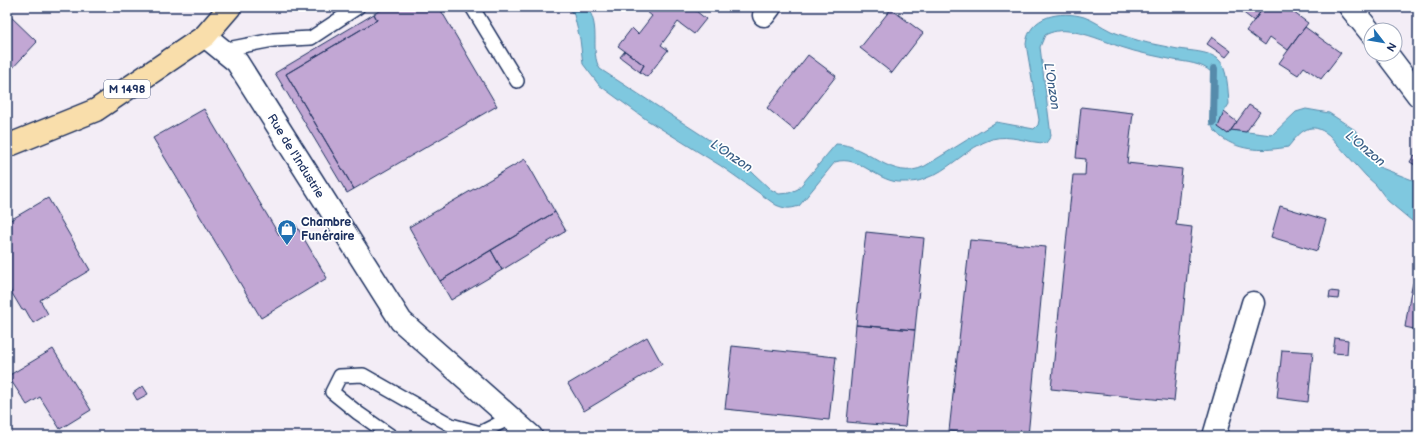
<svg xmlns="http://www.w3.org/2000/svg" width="1425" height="443" viewBox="0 0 1425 443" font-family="'Balsamiq Sans',sans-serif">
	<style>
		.water { fill: #7fc8df; stroke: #578bab }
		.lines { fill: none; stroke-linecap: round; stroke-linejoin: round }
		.stream { stroke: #578bab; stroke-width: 8 }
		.building { fill: #c2a7d4; stroke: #1b2f5e }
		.lane-casing { stroke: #1b2f5e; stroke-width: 16 }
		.street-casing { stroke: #1b2f5e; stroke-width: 25 }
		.primary-casing { stroke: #1b2f5e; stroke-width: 25 }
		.lane { stroke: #fff; stroke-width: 13 }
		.street { stroke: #fff; stroke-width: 22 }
		.primary { stroke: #f9deab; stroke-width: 22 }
		.labels { text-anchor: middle; stroke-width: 3.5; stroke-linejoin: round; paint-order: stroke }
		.shield { fill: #fff; stroke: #5f6d8e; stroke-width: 1 }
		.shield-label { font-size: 11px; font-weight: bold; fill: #1b2f5e }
		.street-label { font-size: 12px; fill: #1b2f5e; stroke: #fff }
		.poi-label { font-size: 12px; font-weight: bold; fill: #1b2f5e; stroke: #fff; text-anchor: start }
		.water-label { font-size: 13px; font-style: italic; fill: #395d85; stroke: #fff }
	</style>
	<rect width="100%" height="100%" fill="#f3edf6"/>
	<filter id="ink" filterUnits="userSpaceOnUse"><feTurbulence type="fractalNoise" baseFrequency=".025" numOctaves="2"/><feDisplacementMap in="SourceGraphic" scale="8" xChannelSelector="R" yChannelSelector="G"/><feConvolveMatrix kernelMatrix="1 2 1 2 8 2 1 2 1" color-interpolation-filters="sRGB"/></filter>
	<g filter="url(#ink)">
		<!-- water -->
		<path class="water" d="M567,7h20c15,21 2,44 13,62l137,89 33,31 9,5 10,-1 9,-4 38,-45c32,0 55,39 89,22l71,-44 38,7 4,-4 1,-5 -13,-76c3,-28 34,-34 58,-27 9,3 17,9 27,14 12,5 25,9 37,12 10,2 20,4 30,6 13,2 28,2 39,9 11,8 11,34 12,46l-5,8 -6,15 10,7 3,-4 41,5 24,-23 10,-3 23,4 26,17 24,37 36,14 3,4v41l-30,-25 -12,-16 -10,-9 -37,-41c-19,-15 -28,-4 -41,12 -23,4 -47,5 -67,-10 -3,-3 -8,-7 -9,-11 -2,-13 9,-44 -1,-54 -9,-9 -26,-10 -37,-12 -18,-4 -36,-7 -53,-13 -17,-6 -35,-14 -53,-16 -8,-1 -15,0 -23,4l-5,12 11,89 -5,7c-18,0 -36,-9 -54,-4 -25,8 -43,32 -68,40 -6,3 -14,3 -21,3 -25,2 -43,-28 -68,-20l-36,44c-9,3 -14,3 -23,-1l-55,-39 -74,-46 -48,-35 -16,-21 -3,-25 -6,-24z"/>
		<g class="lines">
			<!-- stream -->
			<path class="stream" d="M1213,122l1,-53"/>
		</g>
		<!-- building -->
		<path class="building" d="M386,7h53l58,99 -143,83 -68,-115 91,-54 -3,-6z
			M641,7h50l15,12 -12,15 -16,-12 -17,23 7,5 -21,27 -7,-5 4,-7 -26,-19 14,-18 6,6 14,-18z
			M1236,7h28l-10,14z
			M1264,7h22l22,16 -20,27 -18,-13 -5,8 -19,-14z
			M891,9l32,24 -31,40 -32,-25z
			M7,13l30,29 -30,32z
			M374,14l3,6 -91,54 68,115 -7,4 -72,-120z
			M1305,27l36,26 -20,26 -17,-12 -6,8 -19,-12z
			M1212,37l19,14 -5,6 -19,-13z
			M625,51l19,14 -4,7 -20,-15z
			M808,55l28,21 -42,54 -27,-22z
			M1249,105l11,7 -14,20 -15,-2z
			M1081,107l52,6 -6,50 55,6 -6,56 16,2 -18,174 -123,-12 22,-214h12l1,-16 -10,-1z
			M204,109l75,126 17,-10 31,53 -66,40 -108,-180z
			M1224,112l13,10 -9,12 -10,-7z
			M1414,155l4,3v3l-3,4 -5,-3z
			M525,159l30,53 -115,69 -31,-54z
			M48,198l42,72 -50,30 8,14 -15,9 -8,-14 -3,1 -15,-25v-63z
			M1280,206l46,14 -9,31 -46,-14z
			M555,212l11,19 -64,39 -11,-20z
			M866,232l58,6 -9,92 -59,-5z
			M970,240l76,7 -18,189h-31l-48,-5z
			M491,250l11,20 -51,30 -11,-19z
			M1413,283h5v47l-13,-3 5,-31z
			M1330,291l9,1 -1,7 -9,-1z
			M856,325l59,5 -10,97 -58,-5z
			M647,337l15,27 -78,47 -16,-27z
			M1335,338l13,2 -1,14 -14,-1z
			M732,346l104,11 -7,63 -104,-11z
			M53,349l38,61 -31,19 -20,-32 -13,8 -19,-29z
			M1282,350l31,2 -5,50 -31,-4z
			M143,386l5,8 -11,6 -4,-7z"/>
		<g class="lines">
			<defs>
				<path id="lane" d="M472,7l45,74
					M222,50l51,-10 38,-2 47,-31
					M391,436l-33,-23 -26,-21 8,-16 23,-1 88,50 29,8 30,-15"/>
				<path id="street" d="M1350,7l21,26
					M764,15l6,-8
					M205,36l32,26 164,259 130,115
					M1387,54l31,41
					M1214,436l39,-133"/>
				<path id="primary" d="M7,146l89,-36 109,-74 25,-29"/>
			</defs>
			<!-- lane casing -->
			<use href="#lane" class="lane-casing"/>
			<!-- street casing -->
			<use href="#street" class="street-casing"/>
			<!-- primary casing -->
			<use href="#primary" class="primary-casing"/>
			<!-- lane -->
			<use href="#lane" class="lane"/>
			<!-- street -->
			<use href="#street" class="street"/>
			<!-- primary -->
			<use href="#primary" class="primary"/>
		</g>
	</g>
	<!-- icons -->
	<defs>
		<symbol id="shop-pin" viewBox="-11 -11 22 30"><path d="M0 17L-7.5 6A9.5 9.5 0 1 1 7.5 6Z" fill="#1f6fb2" stroke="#fff"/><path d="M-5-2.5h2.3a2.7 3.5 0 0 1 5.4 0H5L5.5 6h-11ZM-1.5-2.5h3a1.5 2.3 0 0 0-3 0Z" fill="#fff"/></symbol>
	</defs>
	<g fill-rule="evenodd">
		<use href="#shop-pin" x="276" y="218" width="22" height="30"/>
	</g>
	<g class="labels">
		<!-- shield labels -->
		<rect class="shield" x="104" y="80" width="46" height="18" rx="3"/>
		<g class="shield-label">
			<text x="127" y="93">M 1498</text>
		</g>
		<!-- street labels -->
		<g class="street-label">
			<text transform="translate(296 156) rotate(58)" y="4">Rue de l'Industrie</text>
		</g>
		<!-- poi labels -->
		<g class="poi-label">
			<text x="301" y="226">Chambre<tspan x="301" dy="14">Funéraire</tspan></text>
		</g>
		<!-- water labels -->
		<g class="water-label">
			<text transform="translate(1053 86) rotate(81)" y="5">L'Onzon</text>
			<text transform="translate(1366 148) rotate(40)" y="5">L'Onzon</text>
			<text transform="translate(732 155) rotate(34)" y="5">L'Onzon</text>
		</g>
	</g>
	<!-- margin -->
	<rect width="1425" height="443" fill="none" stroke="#fff" stroke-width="24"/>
	<rect x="12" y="12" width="1401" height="419" fill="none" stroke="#1b2f5e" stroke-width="1.5" filter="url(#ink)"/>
	<!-- north arrow -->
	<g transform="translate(1383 42) rotate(121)"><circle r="19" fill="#ffffff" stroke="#a4acbf"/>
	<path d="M0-3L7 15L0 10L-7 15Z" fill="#1f6fb2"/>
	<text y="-6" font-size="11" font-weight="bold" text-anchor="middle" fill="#1b2f5e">N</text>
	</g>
</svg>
